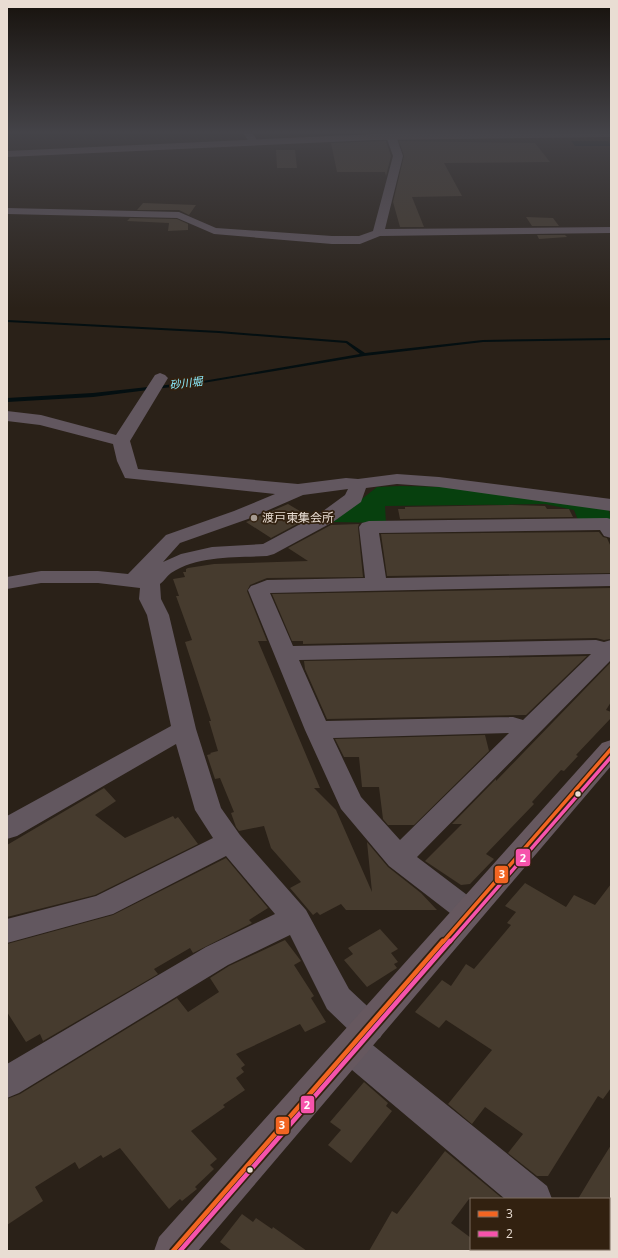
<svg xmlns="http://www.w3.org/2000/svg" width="618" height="1258" font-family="'Open Sans','Noto Sans JP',sans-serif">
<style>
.green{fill:#07400e}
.water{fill:#040f11}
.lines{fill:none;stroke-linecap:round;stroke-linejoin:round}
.stream{fill:#040f11;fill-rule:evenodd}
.building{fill:#463b2e}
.street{fill:#62575f;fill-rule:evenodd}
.secondary{fill:#66585f;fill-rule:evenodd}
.bus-1-far1-casing{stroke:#322110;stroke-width:6}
.bus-1-casing{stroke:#322110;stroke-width:8}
.bus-2-far1-casing{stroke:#322110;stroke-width:6}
.bus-2-casing{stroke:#322110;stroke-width:8}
.bus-1-far1{stroke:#f26522;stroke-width:3.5}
.bus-1{stroke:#f26522;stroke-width:4.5}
.bus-2-far1{stroke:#f653ac;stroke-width:3.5}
.bus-2{stroke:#f653ac;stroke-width:4.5}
.poi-dot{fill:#a69b92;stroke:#322110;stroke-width:1.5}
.bus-dot{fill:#e9ddd3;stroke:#322110;stroke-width:1.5}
.labels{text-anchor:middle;stroke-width:3.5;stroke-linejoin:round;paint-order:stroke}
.far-water-label{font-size:11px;font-style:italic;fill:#8cecfc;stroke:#322110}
.poi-label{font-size:12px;fill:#e9ddd3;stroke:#322110;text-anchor:start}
.line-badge{stroke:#322110;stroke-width:1.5}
.badge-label{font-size:11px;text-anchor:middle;font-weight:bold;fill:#fff}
</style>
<rect width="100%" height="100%" fill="#2a2118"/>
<path class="green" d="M 401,486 L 447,487 L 609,510 L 611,520 L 578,520 L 574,510 L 545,504 L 385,506 L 386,523 L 333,522 L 377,487 Z"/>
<path class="water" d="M 571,141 L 608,141 L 611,146 L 575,146 Z"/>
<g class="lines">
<path class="stream" d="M 7,320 L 219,331 L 347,341 L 365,353 L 483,340 L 611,338 L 611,340 L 483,342 L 364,356 L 203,383 L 93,397 L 7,402 L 7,398 L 93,393 L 203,381 L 360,354 L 346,343 L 219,333 L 7,322 Z"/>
</g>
<path class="building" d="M 386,141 L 391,156 L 386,176 L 385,172 L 337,172 L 331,143 Z
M 399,141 L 535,143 L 550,162 L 444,163 L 462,196 L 412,197 L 424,227 L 400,227 L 393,202 L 404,156 Z
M 276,150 L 295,150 L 297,168 L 277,168 Z
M 143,203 L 196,205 L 189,215 L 179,210 L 137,210 Z
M 526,217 L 553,218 L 559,226 L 532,226 Z
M 130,218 L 177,219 L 188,224 L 188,230 L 168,231 L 169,223 L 127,221 Z
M 537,235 L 565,235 L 567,237 L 539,239 Z
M 288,504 L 310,517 L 271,538 L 246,522 Z
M 513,505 L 545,506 L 547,509 L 569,509 L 573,517 L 400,519 L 398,509 L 405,509 L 405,507 Z
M 359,524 L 358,527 L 363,577 L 267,578 L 250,585 L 247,591 L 267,641 L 258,641 L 320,788 L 314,788 L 336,810 L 372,892 L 367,842 L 388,867 L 421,893 L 437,910 L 346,910 L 341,904 L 320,915 L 317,912 L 313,915 L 290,888 L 301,882 L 271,848 L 264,826 L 239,831 L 236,827 L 231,813 L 234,812 L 220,778 L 215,779 L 207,755 L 211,754 L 210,753 L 218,751 L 209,721 L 211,721 L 185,642 L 192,640 L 176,596 L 179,596 L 173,579 L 185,577 L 183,572 L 186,572 L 186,569 L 188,568 L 214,564 L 308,561 L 288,548 L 331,525 Z
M 599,532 L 603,537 L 607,538 L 611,547 L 611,573 L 387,576 L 381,534 Z
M 611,588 L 611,639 L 604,640 L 596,638 L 303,644 L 303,641 L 292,641 L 272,594 Z
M 587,656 L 526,715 L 327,719 L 305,669 L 304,661 Z
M 611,662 L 611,702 L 606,710 L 611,712 L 611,718 L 576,755 L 578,756 L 564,771 L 561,770 L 532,802 L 534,804 L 486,854 L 494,859 L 470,884 L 461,885 L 425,861 L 462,824 L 452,824 L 496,779 L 496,781 Z
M 485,735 L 489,751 L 414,825 L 388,825 L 383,819 L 379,787 L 362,787 L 359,757 L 344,757 L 335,739 Z
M 104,788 L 116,801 L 95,815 L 125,838 L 173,816 L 175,819 L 178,817 L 198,844 L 95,895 L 7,917 L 7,845 Z
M 226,858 L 268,908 L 249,920 L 252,923 L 193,953 L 190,948 L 154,969 L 158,974 L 43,1041 L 40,1034 L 26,1042 L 7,1012 L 7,944 L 113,915 Z
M 525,883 L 566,907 L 574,895 L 595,905 L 611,884 L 611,1088 L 603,1099 L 598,1096 L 548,1176 L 537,1176 L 508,1153 L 523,1134 L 485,1107 L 472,1124 L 448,1104 L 492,1050 L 446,1020 L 439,1028 L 415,1012 L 442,980 L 451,986 L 466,964 L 474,969 L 511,925 L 507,923 L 516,912 L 505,906 Z
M 380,929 L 398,949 L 391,953 L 398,962 L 394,964 L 397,968 L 367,987 L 344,960 L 353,954 L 348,948 Z
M 285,940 L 301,961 L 294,965 L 314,996 L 311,998 L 326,1022 L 305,1032 L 300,1024 L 236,1054 L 245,1065 L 241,1068 L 244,1072 L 236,1078 L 245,1090 L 223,1105 L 225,1107 L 191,1131 L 217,1159 L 210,1165 L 214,1169 L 195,1187 L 197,1189 L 182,1201 L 180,1199 L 169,1209 L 120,1148 L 103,1158 L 101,1155 L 79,1169 L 75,1162 L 35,1187 L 43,1201 L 7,1225 L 7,1099 L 20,1094 L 177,998 L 188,1012 L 219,992 L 210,978 L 229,966 Z
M 364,1082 L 388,1103 L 386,1106 L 392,1111 L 351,1163 L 328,1145 L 341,1130 L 330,1122 Z
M 611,1145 L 611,1199 L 578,1199 L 593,1174 Z
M 445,1151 L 503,1199 L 469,1199 L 451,1223 L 471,1238 L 471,1249 L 486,1249 L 488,1251 L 369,1251 L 392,1211 L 397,1214 Z
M 242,1214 L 253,1222 L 256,1218 L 272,1229 L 273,1227 L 307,1251 L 232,1251 L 220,1242 Z"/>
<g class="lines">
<path class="street" d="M 243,132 L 252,132 L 258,142 L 256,144 L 250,144 Z
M 391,133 L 396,136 L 403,156 L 385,229 L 611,227 L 611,233 L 380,236 L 360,244 L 332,244 L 214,234 L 177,218 L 7,214 L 7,208 L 179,212 L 216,228 L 332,236 L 359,236 L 373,231 L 393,156 L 386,136 Z
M 160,373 L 165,375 L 168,378 L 130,441 L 138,469 L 298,484 L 346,478 L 358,479 L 397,474 L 439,477 L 611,499 L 611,511 L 439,487 L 397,484 L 366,488 L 361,502 L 333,522 L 274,554 L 267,556 C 235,558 199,555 171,573 C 167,576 164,581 160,584 L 161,599 L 169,615 L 196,729 L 221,808 L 240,835 L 306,910 L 349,989 L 380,1018 L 385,1028 L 380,1038 L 369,1042 L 547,1186 L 552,1199 L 505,1199 L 339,1059 L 335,1048 L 339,1037 L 351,1033 L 353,1034 L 327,1009 L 290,935 L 228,965 L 19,1093 L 7,1098 L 7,1064 L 206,947 L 275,914 L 226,856 L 113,914 L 7,943 L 7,919 L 96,896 L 213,838 L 195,810 L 176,744 L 17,836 L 7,839 L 7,816 L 171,726 L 147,615 L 139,599 L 140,588 L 98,583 L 41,583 L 7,589 L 7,577 L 41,571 L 98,571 L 128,574 L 166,535 L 234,511 L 275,494 L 125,478 L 117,461 L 113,444 L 40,425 L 7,421 L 7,411 L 41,415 L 116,435 L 155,375 ZM 348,489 L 345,495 L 319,514 L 263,544 L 212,547 L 181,554 L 163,562 L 180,543 L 248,519 L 303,495 Z
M 607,518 L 611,519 L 611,538 L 604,536 L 600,530 L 379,533 L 386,578 L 611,574 L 611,586 L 270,593 L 293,646 L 596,640 L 604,642 L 611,640 L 611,660 L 417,857 L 479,904 L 484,912 L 479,920 L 469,924 L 459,920 L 389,866 L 341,809 L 305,730 L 248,590 L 251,586 L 267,580 L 365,578 L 359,527 L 362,523 L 369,521 ZM 591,654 L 523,720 L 513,717 L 326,721 L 299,660 ZM 509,733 L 400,840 L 361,797 L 333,738 Z
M 609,1216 L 611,1216 L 611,1251 L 602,1251 L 597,1249 L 609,1249 Z
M 512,1249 L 550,1249 L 549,1251 L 511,1251 Z"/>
<path class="secondary" d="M 611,132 L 611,137 L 374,140 L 7,157 L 7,151 L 374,134 Z
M 611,740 L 611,766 L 198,1251 L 154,1251 L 159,1237 L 602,743 Z"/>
<g class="bus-1-far1-casing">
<path id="bus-1-far1" d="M 443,942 L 611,749"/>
</g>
<g class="bus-1-casing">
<path id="bus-1" d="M 173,1251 L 443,941"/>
</g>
<g class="bus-2-far1-casing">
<path id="bus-2-far1" d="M 450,942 L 611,757"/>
</g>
<g class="bus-2-casing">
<path id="bus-2" d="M 180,1251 L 450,941"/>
</g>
<use href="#bus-1-far1" class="bus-1-far1"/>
<use href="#bus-1" class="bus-1"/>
<use href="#bus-2-far1" class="bus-2-far1"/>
<use href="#bus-2" class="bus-2"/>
</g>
<linearGradient id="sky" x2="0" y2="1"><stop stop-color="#17120d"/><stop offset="0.43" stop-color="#444348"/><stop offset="1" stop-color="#444348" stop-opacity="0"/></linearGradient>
<rect width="618" height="308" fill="url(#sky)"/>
<circle class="poi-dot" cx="254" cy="518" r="4"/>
<g class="bus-dot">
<circle cx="578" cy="794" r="3.5"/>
<circle cx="250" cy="1170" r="3.5"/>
</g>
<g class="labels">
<g class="far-water-label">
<text transform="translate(186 383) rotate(-7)" y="4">砂川堀</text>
</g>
<g class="poi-label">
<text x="262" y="522">渡戸東集会所</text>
</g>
</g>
<g class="line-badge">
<rect x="515" y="848" width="16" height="19" rx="4" fill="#f653ac"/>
<rect x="494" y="865" width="15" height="19" rx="4" fill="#f26522"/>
<rect x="300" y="1095" width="15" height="19" rx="4" fill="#f653ac"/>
<rect x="275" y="1116" width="15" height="19" rx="4" fill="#f26522"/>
</g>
<g class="badge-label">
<text x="523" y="862">2</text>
<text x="502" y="878">3</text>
<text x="307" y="1109">2</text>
<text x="282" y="1129">3</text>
</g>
<rect width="618" height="1258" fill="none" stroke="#e9ddd3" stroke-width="16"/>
<rect x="470" y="1198" width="140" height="52" fill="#322110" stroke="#7b6c5e"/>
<rect x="478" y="1211" width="20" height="6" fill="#f26522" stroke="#7b6c5e"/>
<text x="506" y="1218" font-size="12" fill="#e9ddd3">3</text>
<rect x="478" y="1231" width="20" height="6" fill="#f653ac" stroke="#7b6c5e"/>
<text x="506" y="1238" font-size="12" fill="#e9ddd3">2</text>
</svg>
